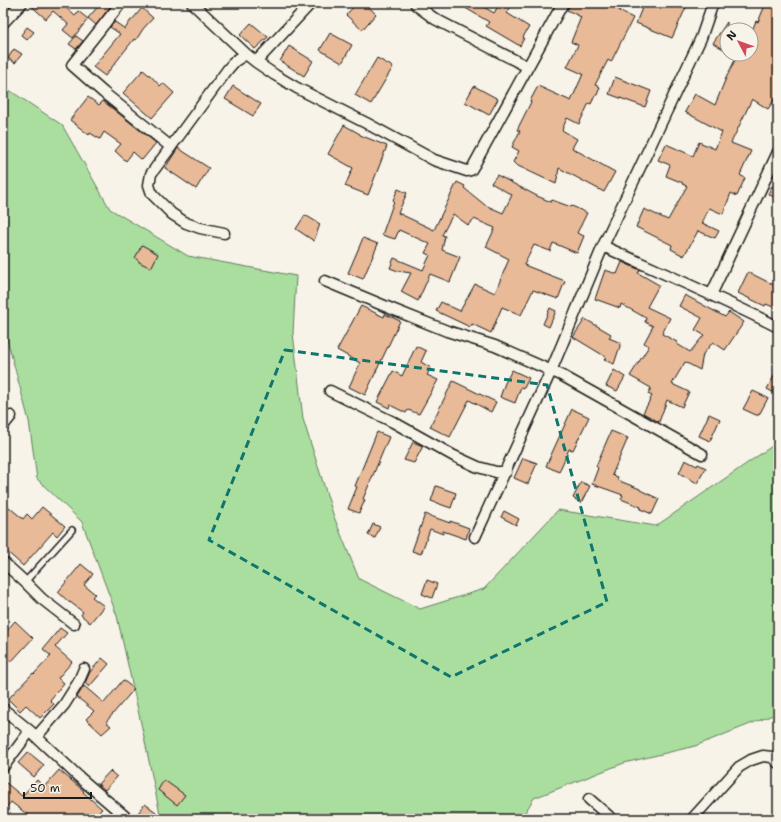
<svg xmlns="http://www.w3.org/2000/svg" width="781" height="822" font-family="'Shantell Sans',sans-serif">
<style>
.green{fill:#aade9f;stroke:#637d5e}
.building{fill:#e8ba98;stroke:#1c1c1c}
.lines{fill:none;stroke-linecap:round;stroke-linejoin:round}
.service-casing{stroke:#1c1c1c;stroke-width:8}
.minor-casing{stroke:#1c1c1c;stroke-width:13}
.service{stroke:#f7f3e8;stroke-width:5}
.minor{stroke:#f7f3e8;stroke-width:10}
.marked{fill:none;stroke:#0f766e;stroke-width:3;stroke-dasharray:8 5;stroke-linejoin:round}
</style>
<rect width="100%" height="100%" fill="#f7f3e8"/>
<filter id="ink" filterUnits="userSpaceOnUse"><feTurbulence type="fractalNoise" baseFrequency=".025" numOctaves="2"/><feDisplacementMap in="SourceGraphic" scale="8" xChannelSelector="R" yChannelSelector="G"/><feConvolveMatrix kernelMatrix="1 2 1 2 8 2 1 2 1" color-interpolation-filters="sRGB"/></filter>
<g filter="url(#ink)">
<path class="green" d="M 3,86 L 62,125 L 110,209 L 188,256 L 296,276 L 293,333 L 303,419 L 334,517 L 359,579 L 420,609 L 484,589 L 558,510 L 656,526 L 778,442 L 778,713 L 695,746 L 624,763 L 534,798 L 521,819 L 161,819 L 144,737 L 117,616 L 82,522 L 37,479 L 29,421 L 3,324 Z"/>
<path class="building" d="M 28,3 L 61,3 L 75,16 L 78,11 L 88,19 L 73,38 L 63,30 L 68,24 L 53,11 L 46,19 Z
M 101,3 L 113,3 L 96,25 L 88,18 Z
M 357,3 L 364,3 L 376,14 L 362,30 L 346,15 Z
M 457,3 L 477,3 L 494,13 L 500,3 L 513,3 L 507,13 L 529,27 L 523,37 L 524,38 L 520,46 L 486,26 L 489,22 Z
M 571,3 L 623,3 L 619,11 L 633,18 L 611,62 L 608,60 L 595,85 L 600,87 L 597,95 L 595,95 L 591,104 L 589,103 L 579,124 L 567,118 L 562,130 L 577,139 L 572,148 L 615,172 L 604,192 L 559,168 L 556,184 L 516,165 L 513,162 L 519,151 L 512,147 L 520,131 L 517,130 L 531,102 L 530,101 L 538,86 L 571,101 L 583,74 L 567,67 L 578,45 L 571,42 L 581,17 L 567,10 Z
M 644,3 L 688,3 L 672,38 L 636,23 Z
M 766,3 L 778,3 L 778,94 L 768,109 L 752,99 L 731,143 L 751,151 L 740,175 L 745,178 L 737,196 L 731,193 L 723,214 L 709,208 L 702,223 L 719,231 L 715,238 L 698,231 L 684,256 L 671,249 L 672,245 L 636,227 L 644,209 L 668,220 L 687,186 L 682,184 L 683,183 L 666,176 L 670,165 L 658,160 L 666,144 L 693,156 L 699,142 L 715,149 L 722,132 L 685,112 L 695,94 L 715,105 L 726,78 L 738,54 L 751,54 L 751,33 L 756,21 L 758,22 Z
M 142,8 L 153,18 L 143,29 L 136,40 L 134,39 L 105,76 L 93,67 L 120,34 L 110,27 L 115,22 L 125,29 L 131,20 L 132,20 Z
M 727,22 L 727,51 L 713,43 Z
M 251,23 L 268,37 L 255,49 L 240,35 Z
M 27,27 L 34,32 L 27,40 L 21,35 Z
M 330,33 L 352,45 L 342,63 L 320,50 Z
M 76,36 L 83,41 L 76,49 L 69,44 Z
M 289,46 L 313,61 L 304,76 L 280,61 Z
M 14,49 L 22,54 L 15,63 L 8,58 Z
M 377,58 L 393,67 L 371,104 L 355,95 Z
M 143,70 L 149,75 L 150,75 L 160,86 L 163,83 L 174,93 L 152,118 L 123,93 Z
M 615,77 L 651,91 L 645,107 L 609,94 Z
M 233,86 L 261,104 L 253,116 L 225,99 Z
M 474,86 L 498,99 L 489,115 L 465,102 Z
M 88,97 L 99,105 L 103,101 L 156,143 L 142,160 L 133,152 L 126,161 L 115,151 L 121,144 L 104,132 L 100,139 L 90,133 L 89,135 L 70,120 Z
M 344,125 L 360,134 L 360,135 L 387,146 L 368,195 L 345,186 L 353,168 L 328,154 Z
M 178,148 L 209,168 L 196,189 L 165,168 Z
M 497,175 L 537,196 L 551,202 L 552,200 L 571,207 L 572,206 L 587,213 L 577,233 L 584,236 L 577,253 L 553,243 L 550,251 L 534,245 L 524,265 L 565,281 L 558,299 L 533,290 L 521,315 L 502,307 L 491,333 L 472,324 L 470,327 L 436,311 L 441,302 L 460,311 L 475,284 L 495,293 L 509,259 L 486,247 L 495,228 L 474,219 L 468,225 L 453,214 L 442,235 L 445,236 L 442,250 L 460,257 L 450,282 L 430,274 L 418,301 L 401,292 L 411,273 L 398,271 L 390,268 L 394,258 L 423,270 L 430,255 L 425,253 L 430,244 L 399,230 L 395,239 L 382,235 L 394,201 L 393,200 L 398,189 L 407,193 L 398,213 L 434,230 L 457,182 L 465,186 L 464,188 L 485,205 L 503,213 L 512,195 L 491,183 Z
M 772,186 L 778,189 L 778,199 L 768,194 Z
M 305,215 L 320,224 L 314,241 L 296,229 Z
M 363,238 L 378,244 L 363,279 L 348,273 Z
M 142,245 L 158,254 L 151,268 L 139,262 L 139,261 L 135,258 Z
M 622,262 L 640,270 L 638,273 L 659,285 L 647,307 L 670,318 L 662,334 L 677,342 L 677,344 L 690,352 L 704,335 L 695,330 L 702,318 L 679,306 L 685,295 L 725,317 L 729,312 L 744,322 L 725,350 L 713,342 L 703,354 L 700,370 L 685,362 L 672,384 L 689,392 L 682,407 L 667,400 L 659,422 L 643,413 L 652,396 L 648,394 L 651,388 L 630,376 L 649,346 L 644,343 L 653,326 L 645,322 L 646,318 L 621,304 L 620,308 L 595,299 L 605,270 L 617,274 Z
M 748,272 L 778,287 L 778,309 L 766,304 L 765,306 L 738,293 Z
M 361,306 L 384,317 L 385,314 L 400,321 L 365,395 L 349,387 L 360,363 L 337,350 Z
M 550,308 L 556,311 L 549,327 L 543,324 Z
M 585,319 L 611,334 L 609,338 L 621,343 L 614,364 L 604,360 L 606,357 L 573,337 Z
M 416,346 L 426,351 L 421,362 L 431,368 L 427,375 L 438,380 L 419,414 L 408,410 L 406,413 L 390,405 L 389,408 L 377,402 L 393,371 L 402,376 Z
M 778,369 L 778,395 L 767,389 Z
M 512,370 L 529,378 L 524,388 L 521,387 L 515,403 L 500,397 L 505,383 Z
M 614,370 L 625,377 L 617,391 L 606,386 Z
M 453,381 L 496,402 L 491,412 L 469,400 L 450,437 L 430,427 Z
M 753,391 L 768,398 L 759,415 L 756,415 L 743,409 Z
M 572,409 L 589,417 L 573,450 L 569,449 L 559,472 L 546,466 Z
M 709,414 L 720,419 L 710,441 L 699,436 Z
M 611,431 L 628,438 L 612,475 L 618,477 L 617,480 L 640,489 L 640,490 L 659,499 L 652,514 L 640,509 L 641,507 L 621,499 L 623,495 L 592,484 L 598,468 L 596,466 Z
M 377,432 L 389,437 L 363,499 L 365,500 L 359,513 L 348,509 L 357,487 L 355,486 Z
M 413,442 L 423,446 L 414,463 L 404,460 Z
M 523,458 L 537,463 L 528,484 L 514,478 Z
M 685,460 L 697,466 L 698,464 L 706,468 L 697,483 L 679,473 Z
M 581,482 L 590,486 L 581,503 L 573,498 Z
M 436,486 L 456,493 L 451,508 L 431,501 Z
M 3,502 L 23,519 L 27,514 L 32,519 L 42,507 L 65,526 L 57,536 L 53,532 L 23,566 L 3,548 Z
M 504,511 L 519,519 L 516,525 L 501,517 Z
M 425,514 L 450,523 L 450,521 L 469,528 L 466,539 L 443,531 L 443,534 L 430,529 L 421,554 L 412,551 Z
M 373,524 L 380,527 L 375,538 L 368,535 Z
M 81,564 L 93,574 L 84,585 L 95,594 L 92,597 L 104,606 L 90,623 L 81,615 L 83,612 L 70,602 L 70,603 L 58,592 Z
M 427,580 L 437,584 L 432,598 L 422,594 Z
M 15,621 L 33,638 L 11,662 L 3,654 L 3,635 Z
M 60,628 L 67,633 L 55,647 L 72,662 L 58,678 L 64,683 L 50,700 L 54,704 L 40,718 L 26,705 L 20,711 L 8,699 L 33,673 L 34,674 L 51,656 L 43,649 Z
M 102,658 L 109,664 L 89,687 L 85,683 L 90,672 Z
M 123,680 L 134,689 L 106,722 L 111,726 L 102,734 L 86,719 L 94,711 L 77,697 L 84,686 L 104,703 Z
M 28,752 L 44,765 L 34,777 L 18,763 Z
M 59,770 L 84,791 L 83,792 L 102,809 L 92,819 L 33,819 L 11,802 L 3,811 L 3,786 L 6,783 L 22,796 L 37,780 L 44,787 Z
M 110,771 L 117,777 L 105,790 L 98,784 Z
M 164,780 L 185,795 L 177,805 L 158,790 Z
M 145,804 L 156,812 L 150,819 L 144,819 L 138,813 Z"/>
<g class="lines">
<g class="service-casing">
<path id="service" d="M 25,582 L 72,530"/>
</g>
<g class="minor-casing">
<path id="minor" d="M 121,3 L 72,65 L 104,93 L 171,147
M 192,3 L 246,54 L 256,62 L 275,75 L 297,88 L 366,123 L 434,160 L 467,171 L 471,170 L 474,165 L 563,3
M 416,3 L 416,5 L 435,19 L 528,67
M 3,23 L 22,3
M 256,62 L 311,3
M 224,233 L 200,228 L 186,223 L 172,214 L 152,194 L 149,185 L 151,174 L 228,69 L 235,61 L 246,54
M 603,246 C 662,273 721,298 778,327
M 325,281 L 392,309 L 447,331 L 495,346 L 561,375 L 702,454
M 711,295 L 778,152
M 330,391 L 393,422 L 454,456 L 478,467 L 496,472 L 506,472
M 3,426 L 11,416
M 475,537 L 551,371 L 603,246 L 701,38 L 713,3
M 3,562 L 25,582 L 42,599 L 74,624
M 3,709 L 30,731 L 3,767
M 30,731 L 79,777 L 128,819
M 36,737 L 64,705 L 78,683 L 84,669
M 589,799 L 612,819
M 692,819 L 739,767 L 751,760 L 763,756 L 772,757 L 778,763"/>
</g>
<use href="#service" class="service"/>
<use href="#minor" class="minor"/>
</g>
</g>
<path class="marked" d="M 285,350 L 547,385 L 607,602 L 451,677 L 209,540 Z"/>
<rect width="781" height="822" fill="none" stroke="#f7f3e8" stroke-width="16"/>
<rect x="8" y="8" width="765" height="806" fill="none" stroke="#1c1c1c" stroke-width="1.5" filter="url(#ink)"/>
<g transform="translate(739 42) rotate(311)"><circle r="19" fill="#f7f3e8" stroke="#9f9d96"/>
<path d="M0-3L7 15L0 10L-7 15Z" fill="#d1495b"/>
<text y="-6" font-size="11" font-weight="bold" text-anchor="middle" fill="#1c1c1c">N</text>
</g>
<path d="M24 792v6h67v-6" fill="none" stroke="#1c1c1c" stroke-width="2"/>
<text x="30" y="792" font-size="12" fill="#1c1c1c" stroke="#f7f3e8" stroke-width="3" paint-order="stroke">50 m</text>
</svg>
